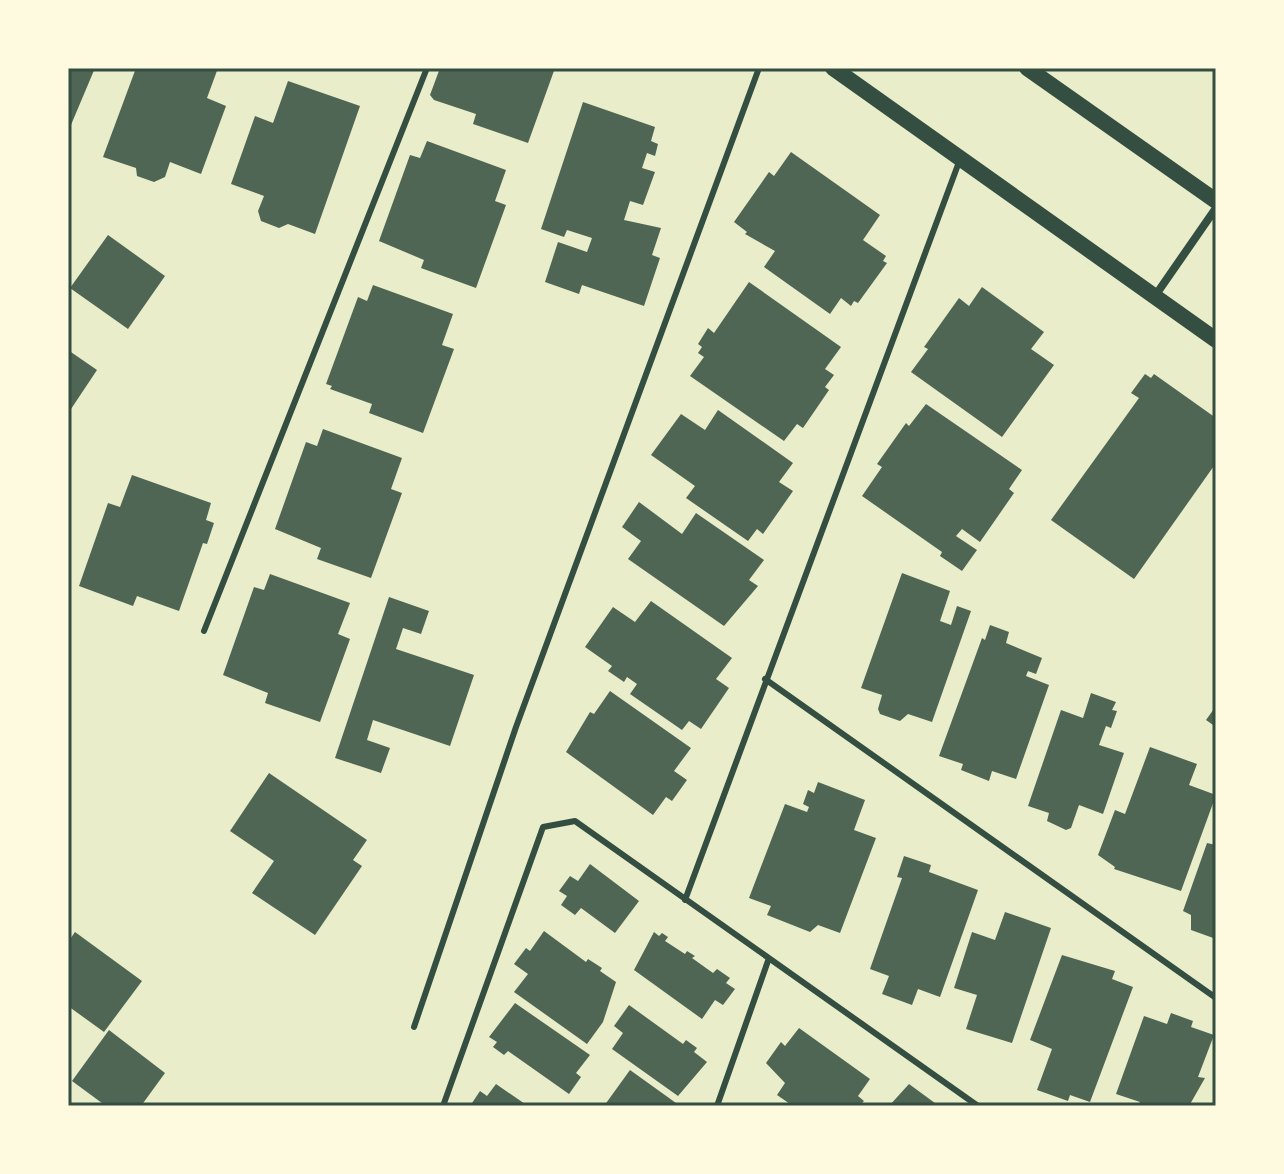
<svg xmlns="http://www.w3.org/2000/svg" width="1284" height="1174" font-family="Barlow,sans-serif">
<style>
.building{fill:#4f6655}
.lines{fill:none;stroke-linecap:round;stroke-linejoin:round}
.service{stroke:#344e41;stroke-width:6}
.minor{stroke:#344e41;stroke-width:8}
.secondary{stroke:#344e41;stroke-width:16}
.neatline{fill:none;stroke:#344e41;stroke-width:3}
</style>
<rect width="100%" height="100%" fill="#e9edc9"/>
<path class="building" d="M 68,68 L 95,68 L 68,132 Z
M 136,68 L 218,68 L 207,98 L 226,106 L 201,174 L 170,162 L 165,177 L 154,182 L 137,176 L 136,168 L 103,157 Z
M 440,68 L 555,68 L 528,143 L 473,124 L 476,114 L 434,100 L 430,95 Z
M 288,81 L 360,106 L 315,234 L 288,224 L 279,228 L 261,221 L 258,211 L 264,196 L 231,184 L 255,116 L 273,123 Z
M 583,102 L 655,127 L 651,141 L 658,144 L 655,156 L 647,153 L 642,168 L 655,172 L 643,205 L 630,201 L 624,220 L 661,228 L 652,255 L 660,258 L 644,306 L 582,285 L 579,294 L 545,282 L 558,242 L 587,252 L 592,238 L 567,230 L 564,237 L 541,229 Z
M 427,141 L 506,170 L 495,201 L 506,205 L 476,288 L 421,268 L 424,260 L 379,241 L 410,155 L 420,158 Z
M 791,152 L 880,215 L 863,240 L 886,256 L 883,261 L 887,263 L 858,303 L 854,301 L 851,306 L 841,298 L 830,314 L 764,267 L 775,251 L 745,234 L 747,232 L 734,222 L 769,172 L 774,176 Z
M 108,235 L 165,276 L 128,329 L 70,288 Z
M 749,282 L 841,347 L 825,369 L 834,375 L 825,387 L 829,390 L 803,428 L 797,424 L 784,441 L 690,376 L 704,357 L 698,353 L 702,347 L 698,344 L 708,328 L 714,333 Z
M 373,285 L 453,314 L 442,345 L 454,349 L 423,433 L 369,413 L 372,404 L 330,389 L 332,386 L 326,384 L 358,297 L 367,301 Z
M 982,287 L 1044,332 L 1031,349 L 1054,365 L 1002,437 L 911,372 L 928,349 L 924,347 L 959,298 L 969,306 Z
M 68,350 L 97,370 L 71,409 L 68,407 Z
M 1145,374 L 1151,378 L 1154,374 L 1216,418 L 1216,463 L 1134,579 L 1051,520 L 1139,398 L 1131,393 Z
M 926,404 L 1022,470 L 1009,489 L 1014,493 L 980,542 L 962,529 L 956,536 L 977,550 L 962,571 L 940,556 L 942,552 L 862,496 L 882,467 L 877,464 L 906,423 L 909,426 Z
M 718,410 L 793,463 L 779,482 L 793,491 L 763,534 L 757,529 L 748,541 L 686,498 L 695,486 L 651,455 L 681,414 L 705,430 Z
M 323,429 L 402,458 L 391,489 L 402,493 L 371,578 L 317,559 L 321,548 L 275,529 L 306,442 L 317,446 Z
M 132,475 L 211,503 L 206,520 L 214,523 L 207,544 L 203,543 L 179,611 L 137,596 L 133,606 L 79,586 L 108,503 L 120,507 Z
M 639,502 L 682,534 L 696,513 L 764,560 L 749,580 L 758,586 L 724,626 L 628,559 L 641,541 L 622,527 Z
M 902,573 L 950,591 L 940,621 L 951,625 L 957,606 L 971,611 L 932,722 L 908,714 L 900,721 L 880,714 L 878,709 L 882,695 L 861,688 Z
M 270,574 L 350,603 L 338,634 L 350,639 L 320,722 L 265,703 L 268,693 L 223,675 L 254,587 L 264,590 Z
M 389,597 L 429,611 L 421,634 L 403,628 L 396,649 L 474,675 L 450,746 L 373,720 L 367,740 L 390,748 L 381,773 L 335,758 Z
M 651,601 L 732,658 L 716,679 L 729,688 L 701,729 L 689,721 L 682,730 L 630,694 L 637,684 L 627,677 L 624,682 L 608,671 L 612,666 L 585,647 L 613,607 L 635,622 Z
M 990,625 L 1009,632 L 1006,643 L 1042,658 L 1036,674 L 1028,671 L 1026,676 L 1049,685 L 1016,779 L 992,771 L 989,781 L 961,770 L 963,764 L 939,756 L 982,638 L 985,640 Z
M 610,691 L 691,748 L 674,771 L 687,780 L 672,801 L 666,797 L 653,815 L 566,752 L 590,712 L 594,714 Z
M 1091,693 L 1116,702 L 1112,710 L 1117,711 L 1111,728 L 1106,726 L 1099,745 L 1124,753 L 1103,814 L 1079,805 L 1071,828 L 1066,830 L 1047,821 L 1049,813 L 1028,806 L 1061,710 L 1083,718 Z
M 1216,706 L 1216,727 L 1206,720 Z
M 1150,747 L 1197,764 L 1189,785 L 1216,795 L 1181,891 L 1114,869 L 1115,867 L 1098,855 L 1115,810 L 1125,814 Z
M 269,773 L 367,840 L 353,860 L 362,866 L 315,935 L 252,893 L 274,861 L 230,831 Z
M 818,782 L 865,800 L 854,830 L 876,838 L 840,933 L 818,925 L 810,932 L 767,915 L 771,906 L 749,898 L 785,804 L 807,812 L 809,807 L 803,804 L 808,790 L 814,793 Z
M 1207,843 L 1216,845 L 1216,939 L 1191,930 L 1191,915 L 1183,911 Z
M 904,856 L 931,865 L 929,872 L 978,890 L 940,997 L 918,989 L 912,1005 L 882,994 L 889,976 L 870,969 L 902,878 L 897,877 Z
M 590,864 L 639,901 L 615,933 L 581,908 L 575,915 L 561,905 L 567,896 L 559,891 L 570,876 L 578,881 Z
M 1005,912 L 1051,928 L 1012,1043 L 966,1029 L 977,995 L 954,988 L 972,932 L 995,940 Z
M 544,931 L 586,962 L 588,959 L 602,968 L 600,971 L 616,982 L 603,1022 L 587,1044 L 514,992 L 528,974 L 514,964 L 526,948 L 530,951 Z
M 75,932 L 142,981 L 104,1032 L 68,1006 L 68,942 Z
M 654,932 L 659,936 L 662,933 L 668,937 L 665,941 L 685,954 L 687,951 L 695,956 L 692,958 L 713,973 L 717,969 L 730,978 L 726,983 L 735,989 L 723,1005 L 715,1000 L 702,1019 L 634,970 Z
M 1062,955 L 1115,971 L 1112,979 L 1133,987 L 1090,1102 L 1070,1095 L 1068,1101 L 1037,1090 L 1052,1049 L 1030,1040 Z
M 515,1003 L 590,1055 L 576,1073 L 581,1077 L 569,1094 L 508,1051 L 504,1055 L 493,1047 L 497,1042 L 489,1037 Z
M 629,1005 L 683,1044 L 686,1040 L 697,1048 L 694,1052 L 707,1062 L 678,1096 L 612,1049 L 623,1033 L 614,1026 Z
M 1171,1013 L 1193,1021 L 1191,1027 L 1214,1035 L 1198,1077 L 1205,1078 L 1189,1106 L 1138,1106 L 1140,1102 L 1116,1094 L 1144,1016 L 1167,1024 Z
M 799,1028 L 870,1079 L 858,1096 L 864,1101 L 859,1106 L 793,1106 L 777,1095 L 785,1083 L 766,1063 L 781,1042 L 785,1046 Z
M 109,1030 L 165,1073 L 141,1106 L 106,1106 L 72,1081 Z
M 630,1070 L 676,1103 L 673,1106 L 604,1106 Z
M 496,1084 L 528,1106 L 470,1106 L 480,1091 L 487,1096 Z
M 909,1084 L 939,1106 L 889,1106 Z"/>
<g class="lines">
<path class="service" d="M 204,631 L 427,68
M 765,679 L 1216,998
M 685,900 L 959,162
M 414,1027 L 516,727 L 759,68
M 443,1106 L 543,827 L 575,821 L 978,1106
M 717,1106 L 769,958"/>
<path class="minor" d="M 1155,296 L 1216,208"/>
<path class="secondary" d="M 833,68 L 1216,340
M 1027,68 L 1216,201"/>
</g>
<rect width="1284" height="1174" fill="none" stroke="#fefae0" stroke-width="140"/>
<rect x="70" y="70" width="1144" height="1034" class="neatline"/>
</svg>
